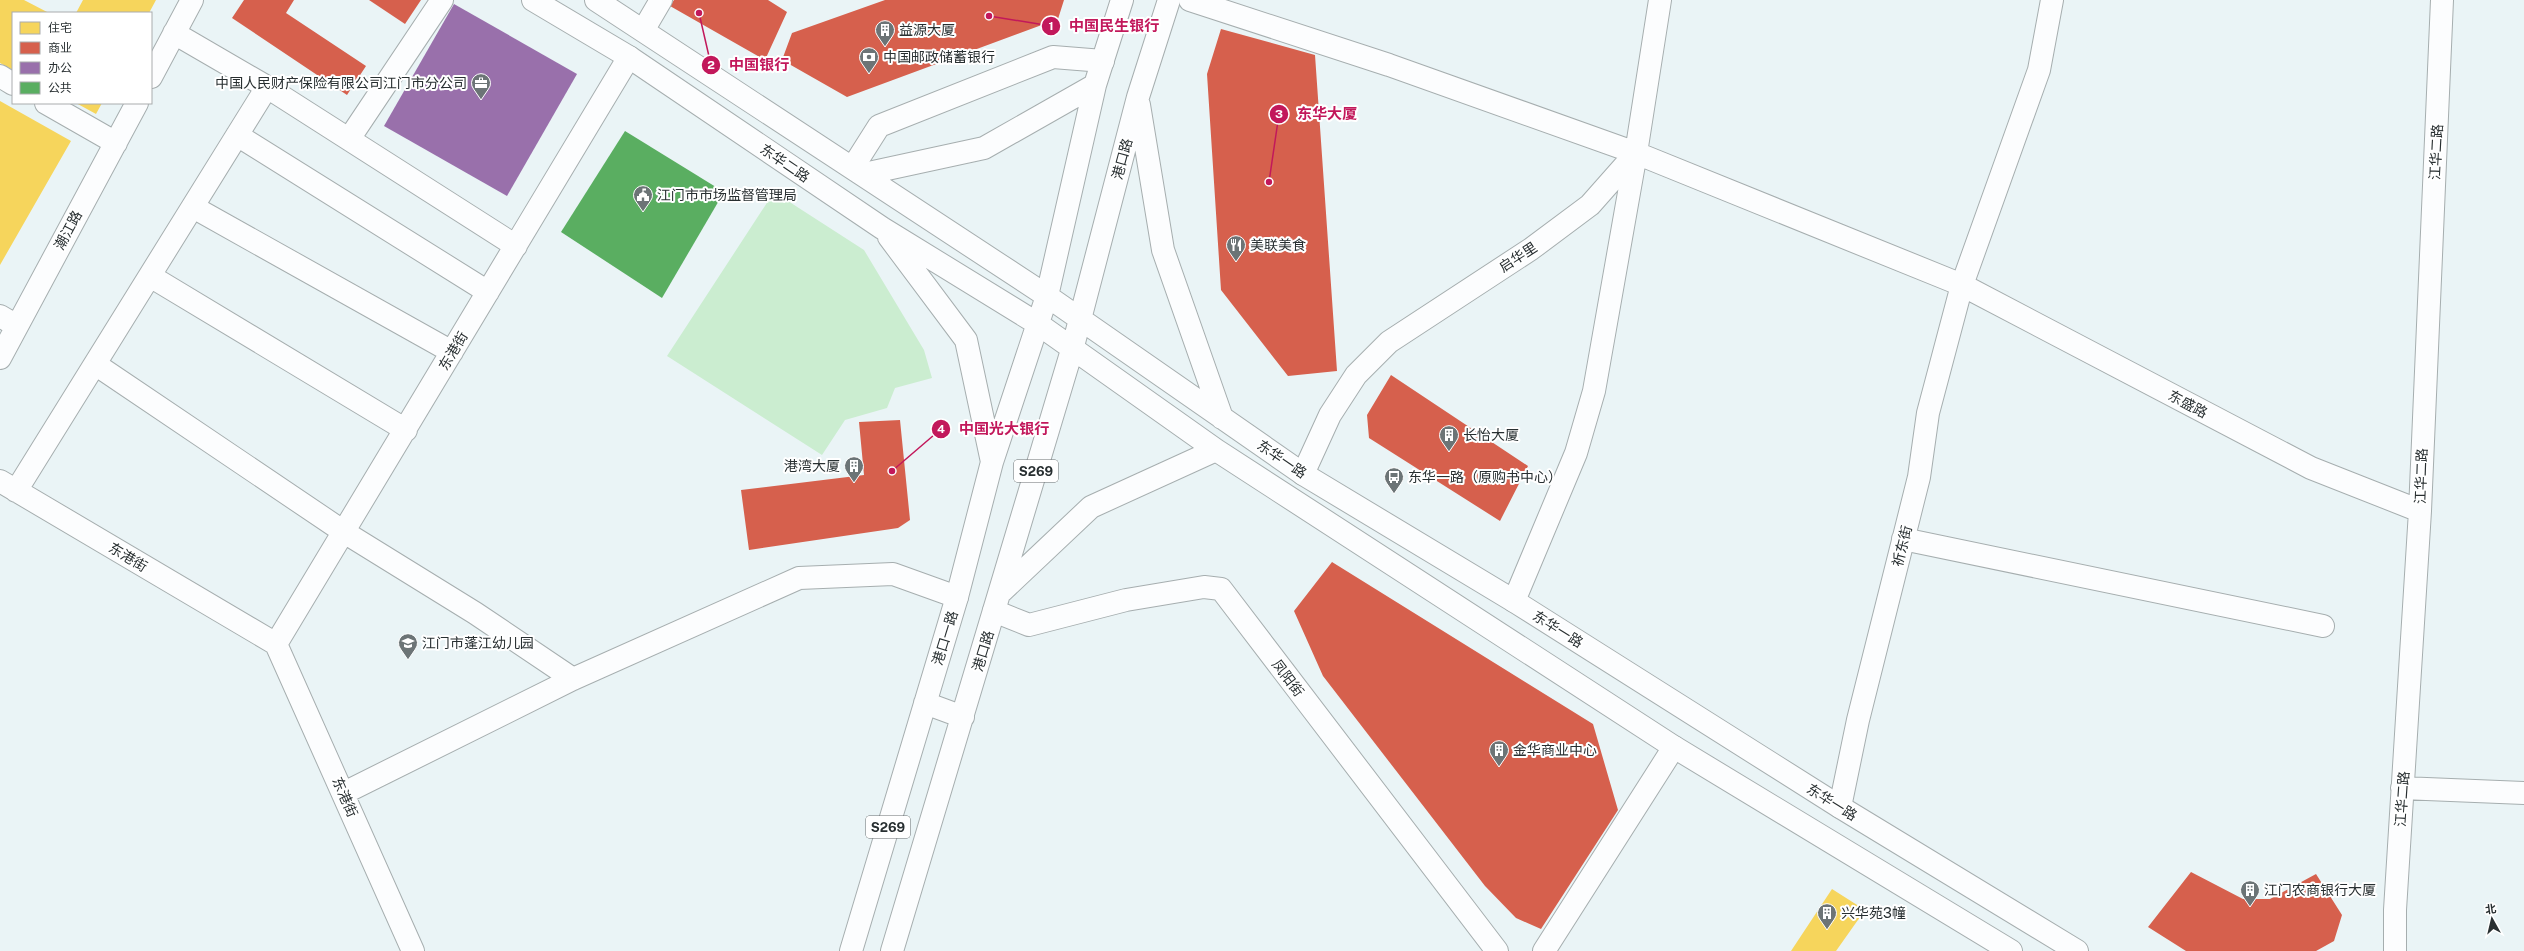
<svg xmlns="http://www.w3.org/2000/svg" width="2524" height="951" font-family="'Public Sans','Noto Sans SC',sans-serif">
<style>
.green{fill:#cbedd0}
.homes{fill:#f6d55c}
.shops{fill:#d6604d}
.offices{fill:#9970ab}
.public{fill:#5aae61}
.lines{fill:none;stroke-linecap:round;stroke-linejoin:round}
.minor-casing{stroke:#a6aeaf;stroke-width:24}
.major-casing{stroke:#a6aeaf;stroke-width:24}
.minor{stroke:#fcfdfe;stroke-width:22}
.major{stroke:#fcfdfe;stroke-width:22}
.labels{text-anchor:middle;stroke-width:4;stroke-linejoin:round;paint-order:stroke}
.shield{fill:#fff;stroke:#686d6f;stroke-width:1}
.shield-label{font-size:13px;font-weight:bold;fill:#282f31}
.poi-label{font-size:14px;fill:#282f31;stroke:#fff;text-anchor:start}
.street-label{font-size:14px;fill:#282f31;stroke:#fff}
.leader{fill:none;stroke:#c2185b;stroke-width:1.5}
.callout-dot{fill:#c2185b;stroke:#fff;stroke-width:1.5}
.mark-label{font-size:12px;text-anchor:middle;font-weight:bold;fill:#fff}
.callout-label{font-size:15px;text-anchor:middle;font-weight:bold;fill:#c2185b;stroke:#fff;stroke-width:4;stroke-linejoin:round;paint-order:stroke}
</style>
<rect width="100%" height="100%" fill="#eaf4f6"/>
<path class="green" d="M 774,192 L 864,250 L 924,350 L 932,378 L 895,388 L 887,408 L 845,420 L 822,455 L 667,356 Z"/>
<path class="homes" d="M 0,0 L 24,0 L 49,13 L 13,13 L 13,70 L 0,63 Z
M 83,0 L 156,0 L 149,13 L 76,13 Z
M 0,101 L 71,141 L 0,265 Z
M 76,103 L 102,103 L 96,114 Z
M 1832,889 L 1865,910 L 1836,951 L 1791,951 Z"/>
<path class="shops" d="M 244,0 L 294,0 L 286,13 L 366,66 L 347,95 L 232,18 Z
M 369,0 L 421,0 L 405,24 Z
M 674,0 L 768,0 L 787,12 L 765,60 L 670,6 Z
M 885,0 L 1064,0 L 1058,19 L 847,97 L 782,60 L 792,33 Z
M 1221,29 L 1315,55 L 1337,371 L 1288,376 L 1221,290 L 1207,74 Z
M 1391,375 L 1528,466 L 1500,521 L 1369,438 L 1367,415 Z
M 900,420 L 910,520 L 898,528 L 749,550 L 741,490 L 864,475 L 859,422 Z
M 1332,562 L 1593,724 L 1618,810 L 1541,929 L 1516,918 L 1485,886 L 1323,676 L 1294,611 Z
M 2191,872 L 2243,899 L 2270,899 L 2316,874 L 2342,915 L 2334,941 L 2316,951 L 2186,951 L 2148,927 Z"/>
<path class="offices" d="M 454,4 L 577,74 L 507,196 L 384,126 Z"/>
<path class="public" d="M 625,131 L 724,192 L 662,298 L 561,232 Z"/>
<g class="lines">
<g class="minor-casing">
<path id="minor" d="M 1190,0 L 1389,65 L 1636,153 L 1962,285 L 2311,468 L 2420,511
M 644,29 L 661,0
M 174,33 L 267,87
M 0,76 L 13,84
M 151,77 L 192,0
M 46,103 L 116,143
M 237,135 L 488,292
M 349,139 L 442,0
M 853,167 L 879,126 L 1053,57 L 1103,61
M 193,207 L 452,352
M 150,276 L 406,430
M 0,316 L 17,326
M 0,358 L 137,103
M 95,364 L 344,532 L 475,613 L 573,679
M 1303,474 L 1330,415 L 1356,375 L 1389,342 L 1531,249 L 1590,205 L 1636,153 L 1660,0
M 0,481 L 276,644 L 413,951
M 16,491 L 267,87 L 516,246
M 1903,539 L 2323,626
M 1514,601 L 1576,453 L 1594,391 L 1636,153
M 994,611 L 1029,625 L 1126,600 L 1204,587 L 1221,589 L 1497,951
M 276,644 L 629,57
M 2402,788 L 2524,793
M 344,793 L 573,679 L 799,578 L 893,574 L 957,597
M 1840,807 L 1858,720 L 1919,477 L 1928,413 L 1962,285 L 2039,70 L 2052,0
M 1544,951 L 1674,747
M 2395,951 L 2395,910 L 2420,511 L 2442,0"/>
</g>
<g class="major-casing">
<path id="major" d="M 533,0 L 629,57 L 882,228 L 1038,324 L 1216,450 L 1674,747 L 2011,951
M 596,0 L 1047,296 L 1303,474 L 1514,601 L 1840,807 L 2077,951
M 1139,105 L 1163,250 L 1222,418
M 864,174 L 984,148 L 1095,85
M 889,237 L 966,340 L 992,462
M 1002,591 L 1091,507 L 1216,450
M 925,703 L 963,717
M 851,951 L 957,597 L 992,462 L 1047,296 L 1095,85 L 1122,0
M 892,951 L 1072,350 L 1138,97 L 1169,0"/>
</g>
<use href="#minor" class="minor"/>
<use href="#major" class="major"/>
</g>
<defs>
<g id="building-pin" transform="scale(1)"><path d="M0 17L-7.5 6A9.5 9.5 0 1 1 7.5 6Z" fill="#6c7476" stroke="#fff"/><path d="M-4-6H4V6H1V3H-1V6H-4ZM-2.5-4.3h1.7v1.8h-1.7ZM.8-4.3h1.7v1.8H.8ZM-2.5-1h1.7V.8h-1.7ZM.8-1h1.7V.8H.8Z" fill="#fff"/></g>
<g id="bank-pin" transform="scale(1)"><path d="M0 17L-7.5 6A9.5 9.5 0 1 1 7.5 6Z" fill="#6c7476" stroke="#fff"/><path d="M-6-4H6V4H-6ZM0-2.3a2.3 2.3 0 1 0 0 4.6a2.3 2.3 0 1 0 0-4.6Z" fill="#fff"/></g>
<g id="office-pin" transform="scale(1)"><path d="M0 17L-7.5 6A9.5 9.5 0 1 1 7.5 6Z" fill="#6c7476" stroke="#fff"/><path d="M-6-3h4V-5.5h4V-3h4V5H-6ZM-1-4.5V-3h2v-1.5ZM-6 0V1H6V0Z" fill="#fff"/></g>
<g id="civic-pin" transform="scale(1)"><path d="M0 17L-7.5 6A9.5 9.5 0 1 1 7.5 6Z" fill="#6c7476" stroke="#fff"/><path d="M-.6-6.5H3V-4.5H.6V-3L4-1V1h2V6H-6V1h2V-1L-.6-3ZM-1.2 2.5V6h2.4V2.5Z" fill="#fff"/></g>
<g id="restaurant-pin" transform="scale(1)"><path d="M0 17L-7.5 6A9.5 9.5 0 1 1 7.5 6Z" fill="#6c7476" stroke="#fff"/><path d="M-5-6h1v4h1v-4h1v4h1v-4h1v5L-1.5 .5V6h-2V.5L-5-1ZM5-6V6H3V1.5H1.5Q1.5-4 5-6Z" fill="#fff"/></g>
<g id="bus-pin" transform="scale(1)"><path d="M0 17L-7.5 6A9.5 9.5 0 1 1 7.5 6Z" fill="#6c7476" stroke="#fff"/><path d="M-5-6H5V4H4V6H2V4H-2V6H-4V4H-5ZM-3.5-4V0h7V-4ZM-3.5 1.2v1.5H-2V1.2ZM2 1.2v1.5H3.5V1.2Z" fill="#fff"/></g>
<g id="school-pin" transform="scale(1)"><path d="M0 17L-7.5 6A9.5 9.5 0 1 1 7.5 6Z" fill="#6c7476" stroke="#fff"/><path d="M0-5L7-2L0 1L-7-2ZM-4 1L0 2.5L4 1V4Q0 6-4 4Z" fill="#fff"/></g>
</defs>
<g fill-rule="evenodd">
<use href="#building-pin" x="885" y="30"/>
<use href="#bank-pin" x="869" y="57"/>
<use href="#office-pin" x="481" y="83"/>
<use href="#civic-pin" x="643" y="195"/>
<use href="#restaurant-pin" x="1236" y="245"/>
<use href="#building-pin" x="1449" y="435"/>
<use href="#building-pin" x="854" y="466"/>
<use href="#bus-pin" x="1394" y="477"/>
<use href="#school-pin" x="408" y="643"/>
<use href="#building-pin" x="1499" y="750"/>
<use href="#building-pin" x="2250" y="890"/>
<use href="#building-pin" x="1827" y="913"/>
</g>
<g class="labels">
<g class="shield">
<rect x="1014" y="460" width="44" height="22" rx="3"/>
<rect x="866" y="816" width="44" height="22" rx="3"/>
</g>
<g class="shield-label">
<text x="1036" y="476">S269</text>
<text x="888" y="832">S269</text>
</g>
<g class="poi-label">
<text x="899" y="35">益源大厦</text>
<text x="883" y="62">中国邮政储蓄银行</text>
<text x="467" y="88" text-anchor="end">中国人民财产保险有限公司江门市分公司</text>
<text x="657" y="200">江门市市场监督管理局</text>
<text x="1250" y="250">美联美食</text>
<text x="1463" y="440">长怡大厦</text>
<text x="840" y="471" text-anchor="end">港湾大厦</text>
<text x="1408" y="482">东华一路（原购书中心）</text>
<text x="422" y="648">江门市蓬江幼儿园</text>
<text x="1513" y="755">金华商业中心</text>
<text x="2264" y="895">江门农商银行大厦</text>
<text x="1841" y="918">兴华苑3幢</text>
</g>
<g class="street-label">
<text transform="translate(2436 152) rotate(-87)" y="5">江华二路</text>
<text transform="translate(1122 159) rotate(-75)" y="5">港口路</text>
<text transform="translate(785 163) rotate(34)" y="5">东华二路</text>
<text transform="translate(68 230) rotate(-62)" y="5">潮江路</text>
<text transform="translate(1518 257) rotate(-33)" y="5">启华里</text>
<text transform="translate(453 351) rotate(-59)" y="5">东港街</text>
<text transform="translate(2188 404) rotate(28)" y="5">东盛路</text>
<text transform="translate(1282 459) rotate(34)" y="5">东华一路</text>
<text transform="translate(2421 476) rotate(-88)" y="5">江华二路</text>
<text transform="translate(1902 546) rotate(-76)" y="5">祈东街</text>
<text transform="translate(128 557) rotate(31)" y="5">东港街</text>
<text transform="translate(1558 629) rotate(32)" y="5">东华一路</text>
<text transform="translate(945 638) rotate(-73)" y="5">港口一路</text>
<text transform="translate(983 651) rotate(-73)" y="5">港口路</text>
<text transform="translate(1288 678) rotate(53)" y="5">凤阳街</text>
<text transform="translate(345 797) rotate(66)" y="5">东港街</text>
<text transform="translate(2402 799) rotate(-86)" y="5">江华二路</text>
<text transform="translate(1832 802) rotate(32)" y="5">东华一路</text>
</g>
</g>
<path class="leader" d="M989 16L1051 26M699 13L711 65M1269 182L1279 114M892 471L941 429"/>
<g class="callout-dot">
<circle cx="989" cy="16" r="4"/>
<circle cx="699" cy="13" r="4"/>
<circle cx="1269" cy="182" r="4"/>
<circle cx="892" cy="471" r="4"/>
<circle cx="1051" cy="26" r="10"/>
<circle cx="711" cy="65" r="10"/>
<circle cx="1279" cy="114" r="10"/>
<circle cx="941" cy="429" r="10"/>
</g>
<g class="mark-label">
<text x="1051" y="30">1</text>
<text x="711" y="69">2</text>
<text x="1279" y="118">3</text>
<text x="941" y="433">4</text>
</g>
<g class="callout-label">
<text x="1114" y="31">中国民生银行</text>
<text x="759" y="70">中国银行</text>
<text x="1327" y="119">东华大厦</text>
<text x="1004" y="434">中国光大银行</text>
</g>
<rect x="12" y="12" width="140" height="92" fill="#ffffff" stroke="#a9acad"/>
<rect x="20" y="22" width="20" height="12" fill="#f6d55c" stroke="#a9acad"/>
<text x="48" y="32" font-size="12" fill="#282f31">住宅</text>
<rect x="20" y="42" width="20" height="12" fill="#d6604d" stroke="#a9acad"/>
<text x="48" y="52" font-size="12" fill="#282f31">商业</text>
<rect x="20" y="62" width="20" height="12" fill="#9970ab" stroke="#a9acad"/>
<text x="48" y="72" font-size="12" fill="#282f31">办公</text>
<rect x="20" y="82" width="20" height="12" fill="#5aae61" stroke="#a9acad"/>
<text x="48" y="92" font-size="12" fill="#282f31">公共</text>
<g transform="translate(2492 919) rotate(352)" stroke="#ffffff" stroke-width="3" paint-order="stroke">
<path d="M0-3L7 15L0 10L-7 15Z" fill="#282f31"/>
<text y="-6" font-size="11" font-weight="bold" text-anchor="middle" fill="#282f31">北</text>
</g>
</svg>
